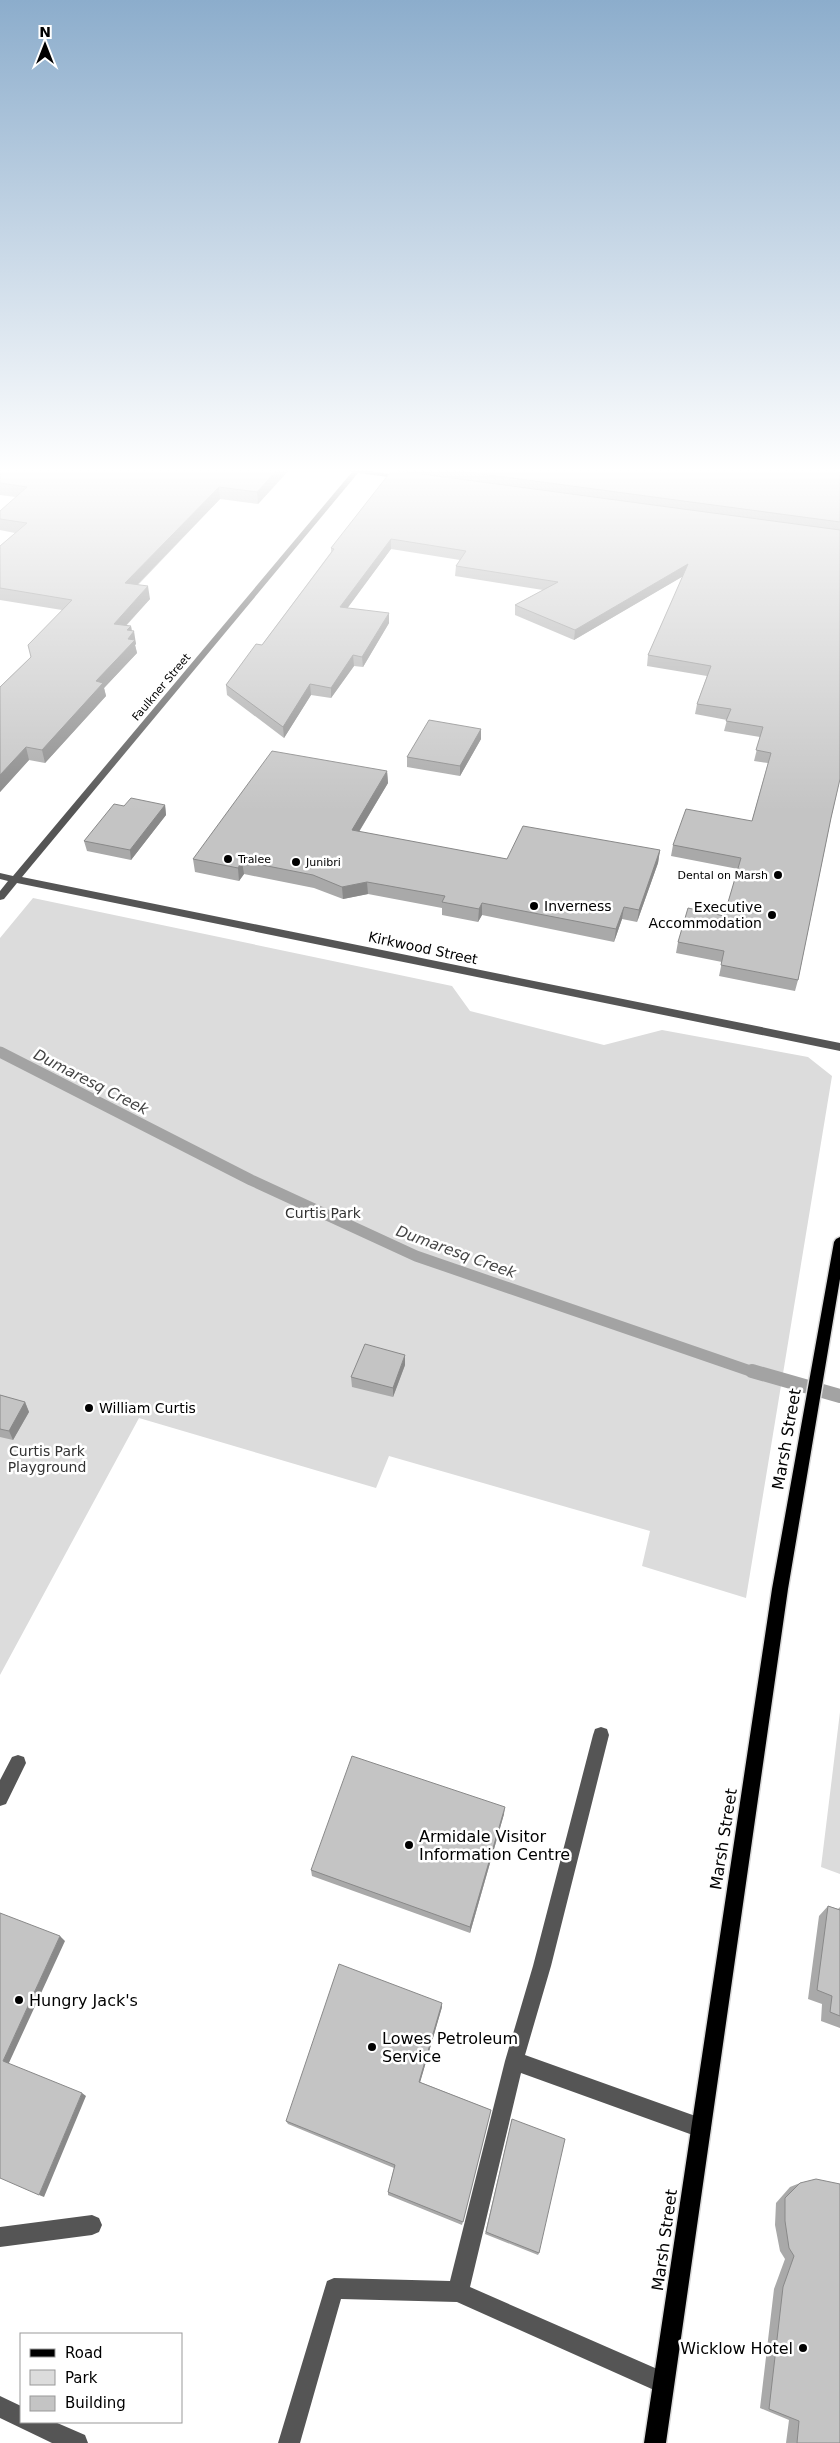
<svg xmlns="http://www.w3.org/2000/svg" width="840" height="2443" font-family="'DejaVu Sans',sans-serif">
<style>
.green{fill:#dcdcdc}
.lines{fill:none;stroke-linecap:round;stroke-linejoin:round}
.stream-far1{stroke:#a3a3a3;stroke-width:11}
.stream{stroke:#a3a3a3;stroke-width:14}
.major-casing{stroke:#dbdbdb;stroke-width:3}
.minor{fill:#555;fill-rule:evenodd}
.major{fill:#000;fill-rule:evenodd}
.wall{fill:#a9a9a9}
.shaded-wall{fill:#898989}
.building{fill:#c4c4c4;stroke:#898989}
.poi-dot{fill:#000;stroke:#fff;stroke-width:2}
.labels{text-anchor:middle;stroke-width:5;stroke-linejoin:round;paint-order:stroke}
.far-street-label{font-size:11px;fill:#000;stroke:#fff}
.far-poi-label{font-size:11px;fill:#000;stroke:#fff;text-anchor:start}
.poi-label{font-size:14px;fill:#000;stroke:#fff;text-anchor:start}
.street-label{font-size:14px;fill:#000;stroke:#fff}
.park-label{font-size:14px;fill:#333;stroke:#fff}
.water-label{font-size:15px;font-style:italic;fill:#444;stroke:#fff}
.near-street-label{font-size:16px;fill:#000;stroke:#fff}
.near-poi-label{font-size:16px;fill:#000;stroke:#fff;text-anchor:start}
</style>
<rect width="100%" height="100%" fill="#fff"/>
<path class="green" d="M 33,898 L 452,986 L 470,1011 L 604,1045 L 662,1030 L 808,1057 L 832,1076 L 746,1598 L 642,1566 L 650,1531 L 389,1456 L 376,1488 L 139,1418 L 0,1675 L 0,938 Z
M 840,1712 L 840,1874 L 821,1867 Z"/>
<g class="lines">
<path class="stream-far1" d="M 0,1052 L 251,1180 L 416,1256 L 756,1373"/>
<path class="stream" d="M 752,1371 L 840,1396"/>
<g class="major-casing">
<path id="major" d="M 840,1237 L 840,1279 L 788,1589 L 666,2443 L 644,2443 L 772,1589 L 834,1242 L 836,1239 Z"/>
</g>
<path class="minor" d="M 338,469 L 361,469 L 406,477 L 403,479 L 358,473 L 22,877 L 840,1043 L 840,1051 L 17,883 L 4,899 L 0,900 L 0,891 L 8,881 L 0,879 L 0,873 L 13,876 L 352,472 Z
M 601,1727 L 607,1729 L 609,1735 L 551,1966 L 525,2055 L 701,2118 L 708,2121 L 711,2128 L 708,2135 L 701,2138 L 521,2073 L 470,2287 L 671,2375 L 674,2383 L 671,2391 L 663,2394 L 457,2302 L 341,2299 L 300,2443 L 278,2443 L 327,2281 L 334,2278 L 450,2281 L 505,2061 L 533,1966 L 593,1735 L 595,1729 Z
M 18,1755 L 24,1757 L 26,1763 L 6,1804 L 0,1806 L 0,1780 L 12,1757 Z
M 92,2215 L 99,2218 L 102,2225 L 99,2232 L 92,2235 L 0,2247 L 0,2227 Z
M 0,2396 L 21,2406 L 21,2422 L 55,2422 L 85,2435 L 88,2443 L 52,2443 L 0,2418 Z"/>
<use href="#major" class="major"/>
</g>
<path class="wall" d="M 0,469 L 290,469 L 258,504 L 220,499 L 138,585 L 150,599 L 126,626 L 131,626 L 132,631 L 136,644 L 135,645 L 137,653 L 104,688 L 106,696 L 45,763 L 29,760 L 0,792 L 0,687 L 31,657 L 62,610 L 0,600 L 0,546 L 15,533 L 0,530 L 0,511 L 16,497 L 0,495 Z
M 398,469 L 840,469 L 840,779 L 831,818 L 798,980 L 795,991 L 719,976 L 722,962 L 676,953 L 678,942 L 724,916 L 738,869 L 671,856 L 673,845 L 752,821 L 768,763 L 754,761 L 760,737 L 724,731 L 727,720 L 695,714 L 697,704 L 707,676 L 647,666 L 648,655 L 683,576 L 574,640 L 515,615 L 515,605 L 543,590 L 455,576 L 456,566 L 460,560 L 391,549 L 347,608 L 389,623 L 363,667 L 354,666 L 331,698 L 311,695 L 284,738 L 227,695 L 226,685 L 262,645 L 331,552 L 331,548 L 398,471 Z
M 481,729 L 481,739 L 460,776 L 407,767 L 407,757 Z
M 387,771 L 388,783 L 359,832 L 507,859 L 660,850 L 658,863 L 637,922 L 622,919 L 614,942 L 482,915 L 478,922 L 442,915 L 442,908 L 368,894 L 343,899 L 314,888 L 244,874 L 239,881 L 195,872 L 193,859 Z
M 165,805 L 166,815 L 131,860 L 87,851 L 84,841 L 124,806 Z
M 405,1365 L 393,1397 L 352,1387 L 351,1377 Z
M 0,1395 L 25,1402 L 29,1412 L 13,1440 L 0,1437 Z
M 504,1814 L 470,1933 L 312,1876 L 311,1870 Z
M 828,1906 L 838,1909 L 840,1907 L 840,2028 L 821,2021 L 822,2004 L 808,1999 L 819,1916 Z
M 442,2007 L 420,2082 L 491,2110 L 462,2225 L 388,2195 L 388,2192 L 394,2168 L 288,2124 L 286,2121 Z
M 512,2119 L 539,2253 L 538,2255 L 485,2234 Z
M 800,2183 L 840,2443 L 786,2443 L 789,2420 L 760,2408 L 774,2289 L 785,2259 L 780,2251 L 775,2225 L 776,2203 L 790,2187 Z"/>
<path class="shaded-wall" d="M 278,469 L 290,469 L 258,504 L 257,492 Z
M 219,487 L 220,499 L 127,595 L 125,583 Z
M 391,539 L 391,549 L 341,617 L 340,607 Z
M 688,564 L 687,574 L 574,640 L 575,630 Z
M 148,586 L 150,599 L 116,636 L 114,624 Z
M 389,613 L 389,623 L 363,667 L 362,657 Z
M 131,626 L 132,634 L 134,631 L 136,644 L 135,645 L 137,653 L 104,688 L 106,696 L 45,763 L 42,750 L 127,630 Z
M 353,655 L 354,666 L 331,698 L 331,688 Z
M 310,684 L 311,695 L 284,738 L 283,727 Z
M 481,729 L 481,739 L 460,776 L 460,766 Z
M 26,747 L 29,760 L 0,792 L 0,775 Z
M 387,771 L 388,783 L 352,843 L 352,830 Z
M 165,805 L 166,815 L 131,860 L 130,850 Z
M 660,850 L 658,863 L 637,922 L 639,910 Z
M 242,861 L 244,874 L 239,881 L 238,868 Z
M 367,882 L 368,894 L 343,899 L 342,887 Z
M 482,903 L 482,915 L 478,922 L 479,909 Z
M 624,907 L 622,919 L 614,942 L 616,929 Z
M 405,1355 L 405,1365 L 393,1397 L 393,1388 Z
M 25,1402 L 29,1412 L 13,1440 L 9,1431 Z
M 505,1807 L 504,1814 L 470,1933 L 470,1927 Z
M 60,1936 L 65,1941 L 8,2065 L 3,2061 Z
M 442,2003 L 442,2007 L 419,2086 L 419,2082 Z
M 82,2093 L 86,2096 L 44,2197 L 39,2195 Z"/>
<path class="building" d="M 0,469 L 278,469 L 257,492 L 219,487 L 125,583 L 148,586 L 114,624 L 131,626 L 127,630 L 134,631 L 128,639 L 135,640 L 96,681 L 103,683 L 42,750 L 26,747 L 0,775 L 0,687 L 31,657 L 28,645 L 72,600 L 0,588 L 0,546 L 27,523 L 0,519 L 0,511 L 27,487 L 0,483 Z
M 445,469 L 840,469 L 840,522 Z
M 392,470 L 840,530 L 840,779 L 831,818 L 798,980 L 721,965 L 724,951 L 678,942 L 688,908 L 724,916 L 741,858 L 673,845 L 686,809 L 752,821 L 771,753 L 756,750 L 763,727 L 726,721 L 731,709 L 697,704 L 711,666 L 648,655 L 688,564 L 575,630 L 515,605 L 558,582 L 456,566 L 466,551 L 391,539 L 340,607 L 389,613 L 362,657 L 353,655 L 331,688 L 310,684 L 283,727 L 226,685 L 256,644 L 262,645 L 334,549 L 331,548 Z
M 429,720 L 481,729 L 460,766 L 407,757 Z
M 272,751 L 387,771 L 352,830 L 507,859 L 523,826 L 660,850 L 639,910 L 624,907 L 616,929 L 482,903 L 479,909 L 442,902 L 445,896 L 367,882 L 342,887 L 313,875 L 242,861 L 238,868 L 193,859 Z
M 131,798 L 165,805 L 130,850 L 84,841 L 114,804 L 124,806 Z
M 365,1344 L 405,1355 L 393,1388 L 351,1377 Z
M 0,1395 L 25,1402 L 9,1431 L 0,1429 Z
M 352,1756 L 505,1807 L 470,1927 L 311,1870 Z
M 828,1906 L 840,1910 L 840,2016 L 830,2012 L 832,1996 L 817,1990 Z
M 0,1913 L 60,1936 L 3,2061 L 82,2093 L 39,2195 L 0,2178 Z
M 339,1964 L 442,2003 L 419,2082 L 491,2110 L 463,2222 L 388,2192 L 395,2165 L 286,2121 Z
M 512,2119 L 565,2139 L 539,2253 L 486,2232 Z
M 816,2179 L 840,2184 L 840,2443 L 797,2443 L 799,2421 L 769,2409 L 783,2287 L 794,2256 L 789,2248 L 785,2221 L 785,2198 L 800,2183 Z"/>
<linearGradient id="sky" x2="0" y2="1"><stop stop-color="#8cadcc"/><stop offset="0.58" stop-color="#fff"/><stop offset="1" stop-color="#fff" stop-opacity="0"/></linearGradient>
<rect width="840" height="811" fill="url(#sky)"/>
<g class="poi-dot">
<circle cx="228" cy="859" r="5"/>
<circle cx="296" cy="862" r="5"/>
<circle cx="778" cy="875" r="5"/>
<circle cx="534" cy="906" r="5"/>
<circle cx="772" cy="915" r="5"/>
<circle cx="89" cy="1408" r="5"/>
<circle cx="409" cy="1845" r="5"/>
<circle cx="19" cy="2000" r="5"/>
<circle cx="372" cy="2047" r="5"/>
<circle cx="803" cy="2348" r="5"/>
</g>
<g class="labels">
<g class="far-street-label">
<text transform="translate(161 687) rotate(-50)" y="4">Faulkner Street</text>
</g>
<g class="far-poi-label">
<text x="238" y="863">Tralee</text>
<text x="306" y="866">Junibri</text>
<text x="768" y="879" text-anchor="end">Dental on Marsh</text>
</g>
<g class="poi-label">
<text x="544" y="911">Inverness</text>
<text x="762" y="912" text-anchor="end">Executive<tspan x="762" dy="16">Accommodation</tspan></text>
<text x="99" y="1413">William Curtis</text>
</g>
<g class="street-label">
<text transform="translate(423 948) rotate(12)" y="5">Kirkwood Street</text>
</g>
<g class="park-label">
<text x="323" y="1218">Curtis Park</text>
<text x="47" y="1456">Curtis Park<tspan x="47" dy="16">Playground</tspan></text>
</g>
<g class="water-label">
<text transform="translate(91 1082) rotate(27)" y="5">Dumaresq Creek</text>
<text transform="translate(456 1252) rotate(20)" y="5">Dumaresq Creek</text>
</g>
<g class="near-street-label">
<text transform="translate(786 1439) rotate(-80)" y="6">Marsh Street</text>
<text transform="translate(723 1839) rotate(-81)" y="6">Marsh Street</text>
<text transform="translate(664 2240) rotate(-82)" y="6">Marsh Street</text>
</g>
<g class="near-poi-label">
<text x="419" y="1842">Armidale Visitor<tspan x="419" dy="18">Information Centre</tspan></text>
<text x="29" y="2006">Hungry Jack's</text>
<text x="382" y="2044">Lowes Petroleum<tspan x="382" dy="18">Service</tspan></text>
<text x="793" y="2354" text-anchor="end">Wicklow Hotel</text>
</g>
</g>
<rect x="20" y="2333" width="162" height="90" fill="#ffffff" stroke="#999999"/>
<rect x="30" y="2349" width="25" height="8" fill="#000000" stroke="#999999"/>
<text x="65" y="2358" font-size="15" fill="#000000">Road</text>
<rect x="30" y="2370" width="25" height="15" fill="#dcdcdc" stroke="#999999"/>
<text x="65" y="2383" font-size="15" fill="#000000">Park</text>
<rect x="30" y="2396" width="25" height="15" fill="#c4c4c4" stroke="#999999"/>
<text x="65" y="2408" font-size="15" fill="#000000">Building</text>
<g transform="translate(45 45)" stroke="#ffffff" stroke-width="4" paint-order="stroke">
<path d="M0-4L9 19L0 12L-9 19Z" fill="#000000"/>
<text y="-8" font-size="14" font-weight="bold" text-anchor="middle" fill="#000000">N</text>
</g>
</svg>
